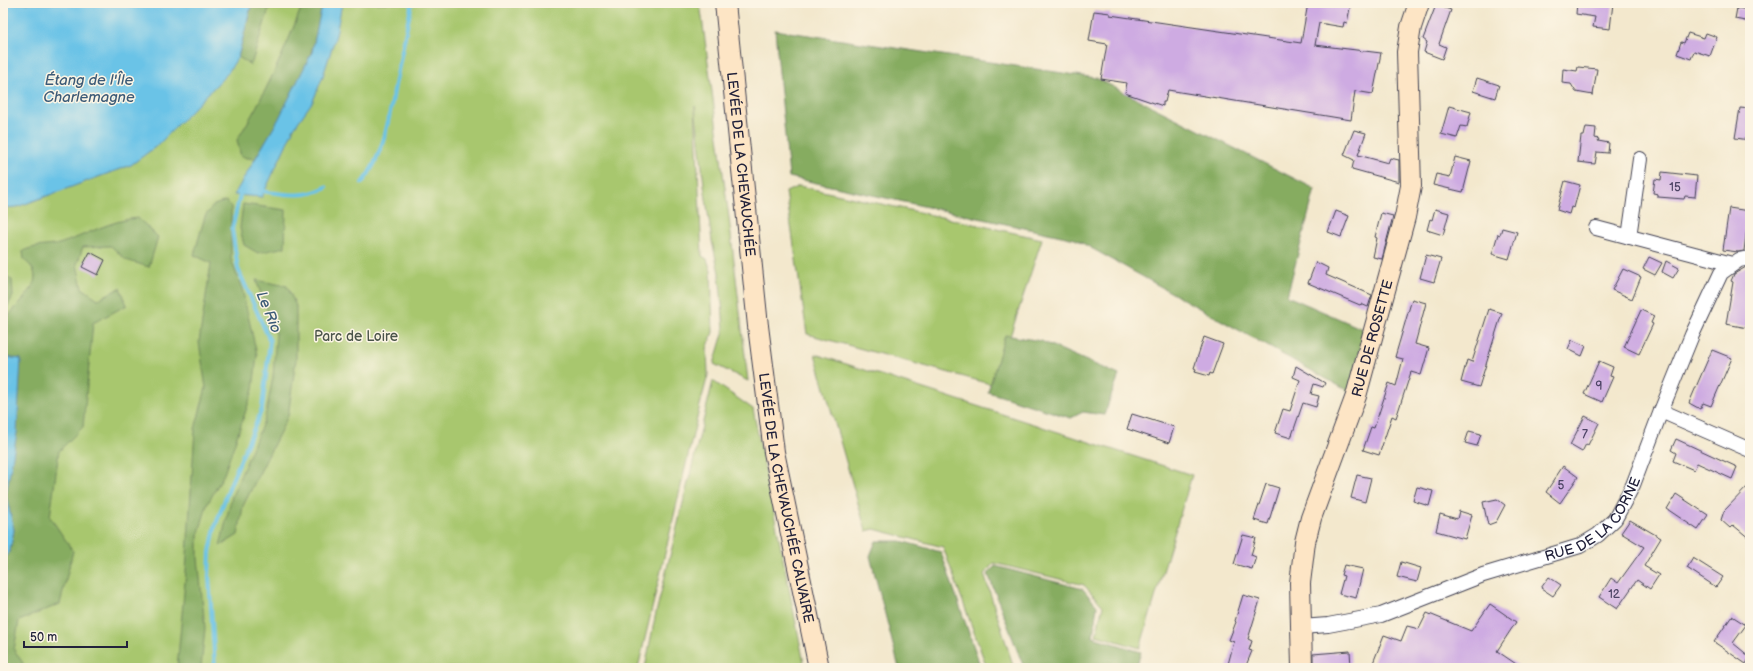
<svg xmlns="http://www.w3.org/2000/svg" width="1753" height="671" font-family="'Balsamiq Sans',sans-serif">
<style>
.green{fill:#a8c76e;stroke:#657454}
.forest{fill:#86ac61;stroke:#54674e}
.water{fill:#6ac3e7;stroke:#467291}
.lines{fill:none;stroke-linecap:round;stroke-linejoin:round}
.stream{stroke:#6ac3e7;stroke-width:4}
.building{fill:#ceabe2}
.street-casing{stroke:#414051;stroke-width:16}
.secondary-casing{stroke:#414051;stroke-width:22}
.street{stroke:#fff;stroke-width:14}
.secondary{stroke:#fde5c5;stroke-width:20}
.labels{text-anchor:middle;stroke-width:3;stroke-linejoin:round;paint-order:stroke}
.number-label{font-size:12px;fill:#4d4465}
.street-label{font-size:14px;fill:#22223b;stroke:#fcf5e5}
.park-label{font-size:14px;fill:#4a544a;stroke:#fcf5e5}
.water-label{font-size:15px;font-style:italic;fill:#3b5a77;stroke:#fcf5e5}
</style>
<rect width="100%" height="100%" fill="#fcf5e5"/>
<filter id="ink" filterUnits="userSpaceOnUse"><feTurbulence type="fractalNoise" baseFrequency=".025" numOctaves="2"/><feDisplacementMap in="SourceGraphic" scale="8" xChannelSelector="R" yChannelSelector="G"/><feConvolveMatrix kernelMatrix="1 2 1 2 8 2 1 2 1" color-interpolation-filters="sRGB"/></filter>
<filter id="wash" filterUnits="userSpaceOnUse"><feTurbulence type="fractalNoise" baseFrequency=".012" numOctaves="4" result="noise"/><feDisplacementMap in="SourceGraphic" scale="16" xChannelSelector="R" yChannelSelector="G"/><feGaussianBlur stdDeviation="0.9" result="paint"/><feColorMatrix in="noise" values="0 0 0 0 0 0 0 0 0 0 0 0 0 0 0 0 0 1.4 0 .05"/><feComposite in="paint" operator="in"/></filter>
<g filter="url(#wash)">
<rect width="100%" height="100%" fill="#f3e8cd"/>
<path class="green" d="M 3,3 L 700,3 L 729,218 L 748,381 L 714,364 L 724,330 L 722,304 L 719,273 L 712,241 L 704,185 L 695,106 L 702,256 L 707,259 L 711,271 L 713,332 L 707,349 L 708,375 L 700,405 L 638,668 L 3,668 Z
M 799,186 L 1042,239 L 994,385 L 807,334 L 786,192 Z
M 815,354 L 1192,475 L 1140,648 L 1096,635 L 1103,606 L 1084,585 L 994,563 L 984,574 L 1014,668 L 987,668 L 943,547 L 874,529 L 866,531 Z
M 713,381 L 753,409 L 805,668 L 645,668 L 655,617 Z"/>
<path class="forest" d="M 252,3 L 271,3 L 251,65 L 238,57 Z
M 303,3 L 324,3 C 318,19 317,37 311,53 C 298,91 276,125 255,159 L 241,157 L 237,140 C 264,97 285,51 303,3 Z
M 775,30 L 1096,78 L 1315,189 L 1287,296 L 1365,330 L 1350,392 L 1075,239 L 789,177 Z
M 226,201 L 231,206 L 231,259 L 242,289 L 257,355 L 253,390 L 224,474 L 207,505 L 198,536 L 198,558 L 205,628 L 201,668 L 177,668 L 186,571 L 195,429 L 206,388 L 199,342 L 211,263 L 194,255 L 205,216 L 214,205 Z
M 243,204 L 286,210 L 285,247 L 258,253 L 244,245 L 240,228 Z
M 138,218 L 158,237 L 149,267 L 126,260 L 111,246 L 83,247 L 77,264 L 82,288 L 98,299 L 120,288 L 127,305 L 93,323 L 83,427 L 59,451 L 50,517 L 73,551 L 60,604 L 19,621 L 14,650 L 23,663 L 22,668 L 3,668 L 3,560 L 10,551 L 14,530 L 6,495 L 21,359 L 3,358 C 3,350 1,329 4,323 C 13,304 54,281 24,260 L 23,251 C 35,245 47,247 59,244 C 85,236 110,220 138,218 Z
M 3,274 L 12,280 L 13,296 L 3,315 Z
M 256,280 L 287,286 L 296,306 L 296,359 L 288,416 L 243,506 L 238,535 L 220,546 L 232,496 L 265,418 L 273,377 L 276,334 Z
M 1005,335 L 1041,341 L 1119,375 L 1104,415 L 1083,412 L 1071,418 L 988,392 Z
M 876,541 L 901,541 L 941,552 L 981,668 L 899,668 L 870,556 Z
M 995,566 L 1083,589 L 1097,606 L 1093,637 L 1141,652 L 1136,668 L 1024,668 L 988,574 Z"/>
<path class="water" d="M 3,3 L 252,3 L 238,57 L 227,74 L 158,145 L 131,165 L 17,207 L 3,208 Z
M 324,3 L 342,3 L 336,35 L 323,76 L 313,101 L 294,128 L 262,197 L 234,195 L 278,120 L 312,52 L 320,14 Z
M 4,357 L 21,359 L 17,433 L 6,495 L 14,530 L 10,551 L 3,560 L 3,358 Z"/>
<g class="lines">
<path class="stream" d="M 362,183 C 384,156 389,118 395,85 C 401,57 406,30 412,3
M 261,191 C 284,194 305,199 326,187
M 215,668 L 209,576 L 210,552 L 215,527 L 230,485 L 262,409 L 270,341 L 238,269 L 232,229 L 241,191"/>
</g>
<g id="blocks">
<path class="building" d="M 1308,3 L 1351,3 L 1347,23 L 1344,22 L 1343,27 L 1319,23 L 1315,45 L 1381,53 L 1373,94 L 1355,91 L 1351,120 L 1168,90 L 1165,102 L 1163,102 L 1163,106 L 1125,93 L 1127,83 L 1101,79 L 1107,44 L 1089,41 L 1094,11 L 1110,13 L 1110,15 L 1301,43 Z
M 1577,3 L 1613,3 L 1610,29 L 1593,27 L 1595,17 L 1576,14 Z
M 1436,5 L 1451,10 L 1439,44 L 1446,47 L 1442,59 L 1424,52 L 1427,42 L 1423,39 Z
M 1737,8 L 1750,10 L 1750,22 L 1735,19 Z
M 1688,33 L 1704,38 L 1706,33 L 1717,37 L 1710,56 L 1694,51 L 1691,59 L 1677,54 L 1681,42 L 1684,43 Z
M 1578,67 L 1597,69 L 1593,95 L 1576,92 L 1571,84 L 1562,83 L 1563,69 L 1577,71 Z
M 1477,78 L 1499,85 L 1495,98 L 1473,91 Z
M 1449,106 L 1471,112 L 1467,127 L 1461,126 L 1457,138 L 1441,134 Z
M 1740,108 L 1750,109 L 1750,140 L 1735,138 Z
M 1586,127 L 1596,128 L 1595,138 L 1599,139 L 1598,141 L 1609,143 L 1608,153 L 1597,152 L 1595,164 L 1578,162 L 1581,136 L 1584,136 Z
M 1354,130 L 1366,133 L 1358,155 L 1388,163 L 1390,158 L 1399,160 L 1399,182 L 1352,169 L 1354,160 L 1344,155 Z
M 1455,157 L 1471,161 L 1463,192 L 1433,185 L 1436,174 L 1450,177 Z
M 1662,172 L 1697,176 L 1695,197 L 1685,196 L 1684,199 L 1658,197 L 1658,194 L 1653,193 L 1655,179 L 1661,180 Z
M 1565,181 L 1580,185 L 1574,208 L 1571,207 L 1569,214 L 1557,210 Z
M 1729,208 L 1749,211 L 1744,251 L 1738,252 L 1723,250 Z
M 1435,209 L 1449,213 L 1443,235 L 1427,230 L 1430,219 L 1432,220 Z
M 1336,211 L 1349,216 L 1341,237 L 1328,232 Z
M 1381,213 L 1393,216 L 1382,259 L 1373,257 L 1377,238 L 1375,237 Z
M 1502,228 L 1517,232 L 1509,259 L 1492,254 L 1498,234 L 1500,235 Z
M 90,252 L 105,260 L 98,275 L 82,267 Z
M 1426,255 L 1441,259 L 1434,282 L 1420,278 Z
M 1649,257 L 1662,263 L 1655,275 L 1643,269 Z
M 1666,261 L 1679,268 L 1673,278 L 1662,272 Z
M 1316,262 L 1328,268 L 1326,275 L 1372,295 L 1368,307 L 1361,304 L 1360,305 L 1308,283 Z
M 1746,267 L 1750,267 L 1750,314 L 1748,328 L 1726,324 L 1733,282 L 1731,281 L 1734,274 Z
M 1623,269 L 1641,277 L 1632,299 L 1612,290 Z
M 1412,299 L 1426,303 L 1415,344 L 1429,348 L 1421,375 L 1411,372 L 1396,418 L 1392,416 L 1379,455 L 1363,450 L 1371,427 L 1374,428 L 1389,383 L 1396,386 L 1403,359 L 1395,357 Z
M 1489,309 L 1502,313 L 1479,387 L 1461,382 L 1467,360 L 1472,362 Z
M 1641,310 L 1654,316 L 1651,323 L 1653,324 L 1639,354 L 1624,347 Z
M 1204,337 L 1223,344 L 1212,374 L 1210,373 L 1209,376 L 1195,372 L 1196,369 L 1194,368 Z
M 1572,340 L 1586,346 L 1582,356 L 1568,349 Z
M 1712,350 L 1732,358 L 1711,406 L 1703,403 L 1700,409 L 1689,403 Z
M 1599,361 L 1613,367 L 1610,376 L 1613,377 L 1602,402 L 1584,394 Z
M 1296,366 L 1325,383 L 1323,387 L 1314,384 L 1311,394 L 1319,396 L 1316,407 L 1303,403 L 1291,438 L 1275,433 L 1283,409 L 1290,411 L 1300,380 L 1293,377 Z
M 1132,414 L 1174,427 L 1169,443 L 1127,429 Z
M 1585,416 L 1599,423 L 1588,445 L 1586,444 L 1582,452 L 1570,445 Z
M 1469,431 L 1481,434 L 1477,446 L 1465,443 Z
M 1676,439 L 1737,467 L 1732,479 L 1697,463 L 1694,470 L 1673,461 L 1676,453 L 1671,450 Z
M 1563,466 L 1578,477 L 1560,503 L 1546,492 Z
M 1357,475 L 1371,478 L 1365,502 L 1351,498 Z
M 1266,484 L 1279,488 L 1268,524 L 1254,520 Z
M 1750,484 L 1750,539 L 1733,525 L 1730,528 L 1721,520 L 1724,511 Z
M 1417,487 L 1433,491 L 1429,506 L 1413,501 Z
M 1676,494 L 1708,515 L 1698,530 L 1667,509 Z
M 1497,499 L 1505,505 L 1496,522 L 1488,525 L 1483,502 Z
M 1459,511 L 1472,515 L 1465,539 L 1436,531 L 1440,514 L 1457,519 Z
M 1630,520 L 1661,538 L 1644,566 L 1659,575 L 1650,589 L 1637,580 L 1617,609 L 1599,597 L 1611,578 L 1618,583 L 1644,547 L 1621,533 Z
M 1243,535 L 1256,538 L 1251,555 L 1256,557 L 1252,569 L 1234,564 Z
M 1693,558 L 1723,577 L 1716,587 L 1687,568 Z
M 1401,562 L 1421,568 L 1417,582 L 1397,577 Z
M 1344,565 L 1363,569 L 1356,598 L 1339,594 L 1344,576 L 1341,575 Z
M 1549,577 L 1561,585 L 1553,596 L 1541,588 Z
M 1243,595 L 1260,600 L 1248,639 L 1252,641 L 1249,650 L 1252,651 L 1245,668 L 1227,668 L 1234,642 L 1229,640 L 1236,622 L 1235,621 Z
M 1490,604 L 1516,622 L 1497,651 L 1522,668 L 1371,668 L 1384,635 L 1401,641 L 1407,626 L 1419,629 L 1427,613 L 1471,631 Z
M 1732,616 L 1746,625 L 1733,643 L 1750,657 L 1746,664 L 1714,642 Z
M 1350,651 L 1351,668 L 1313,668 L 1313,654 Z"/>
</g>
</g>
<g filter="url(#ink)">
<use href="#blocks" fill-opacity="0" stroke="#414051" stroke-width="1"/>
<g class="lines">
<g class="street-casing">
<g id="street">
<path d="M 1596,228 L 1732,264"/>
<path d="M 1629,237 L 1640,159"/>
<path d="M 1661,411 L 1750,450"/>
<path id="s1" d="M 1301,627 L 1328,625 L 1381,615 L 1483,575 L 1580,546 L 1598,535 L 1615,519 L 1633,485 L 1661,411 L 1692,335 L 1721,273 L 1739,260 L 1750,258"/>
</g>
</g>
<g class="secondary-casing">
<g id="secondary">
<path id="s2" d="M 725,3 L 758,326 L 774,452 L 819,668"/>
<path id="s3" d="M 1302,668 L 1300,583 L 1305,542 L 1311,518 L 1356,396 L 1405,217 L 1411,186 L 1407,52 L 1411,27 L 1419,3"/>
</g>
</g>
<use href="#street" class="street"/>
<use href="#secondary" class="secondary"/>
</g>
</g>
<g class="labels">
<g class="number-label">
<text x="1675" y="191">15</text>
<text x="1599" y="390">9</text>
<text x="1585" y="438">7</text>
<text x="1561" y="489">5</text>
<text x="1614" y="598">12</text>
</g>
<g class="street-label">
<text dy="5" stroke="none"><textPath href="#s2" startOffset="162">LEVÉE DE LA CHEVAUCHÉE</textPath></text>
<text dy="5" stroke="none"><textPath href="#s3" startOffset="341">RUE DE ROSETTE</textPath></text>
<text dy="5" stroke="none"><textPath href="#s2" startOffset="499">LEVÉE DE LA CHEVAUCHÉE CALVAIRE</textPath></text>
<text dy="5" stroke="none"><textPath href="#s1" startOffset="319">RUE DE LA CORNE</textPath></text>
</g>
<g class="park-label">
<text x="356" y="341">Parc de Loire</text>
</g>
<g class="water-label">
<text x="89" y="85">Étang de l'Île<tspan x="89" dy="17">Charlemagne</tspan></text>
<text transform="translate(269 312) rotate(68)" y="5">Le Rio</text>
</g>
</g>
<rect width="1753" height="671" fill="none" stroke="#fcf5e5" stroke-width="16"/>
<path d="M24 641v6h103v-6" fill="none" stroke="#22223b" stroke-width="2"/>
<text x="30" y="641" font-size="12" fill="#22223b" stroke="#fcf5e5" stroke-width="3" paint-order="stroke">50 m</text>
</svg>
